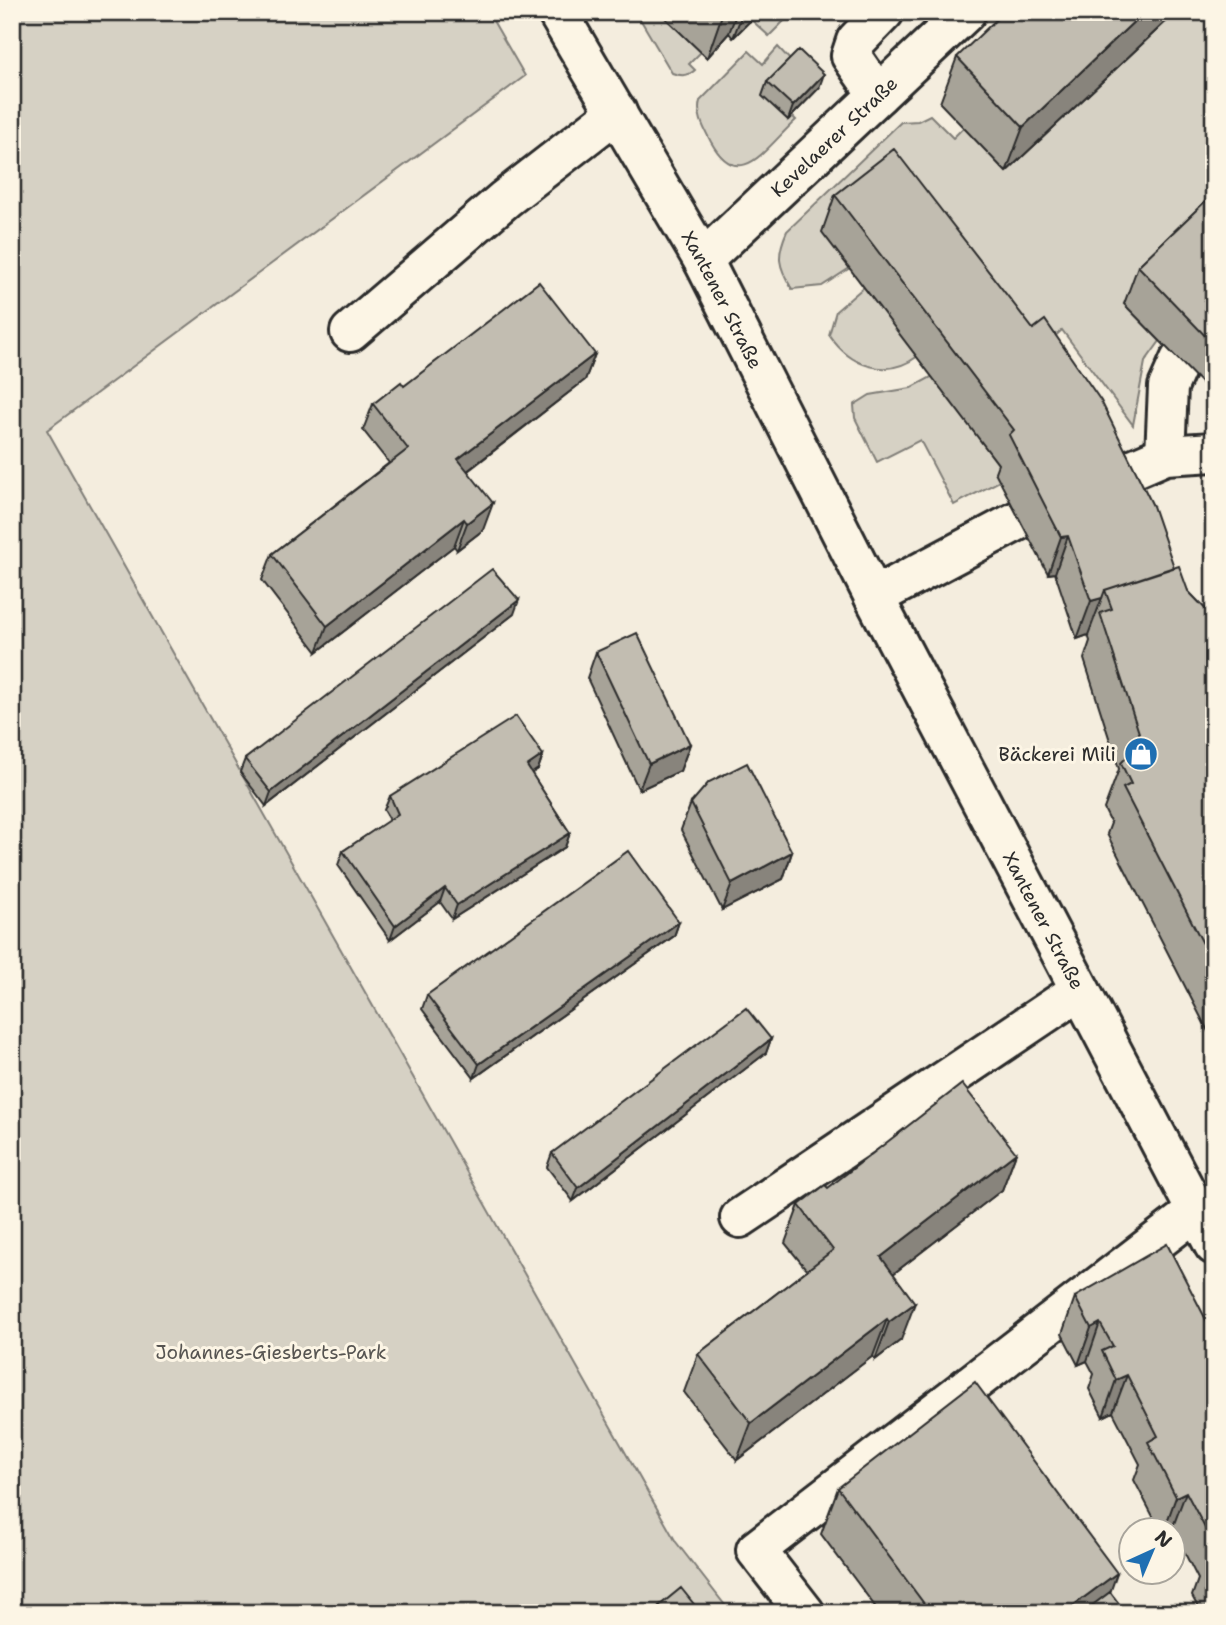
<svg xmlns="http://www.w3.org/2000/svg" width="1226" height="1625" font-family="'Shantell Sans',sans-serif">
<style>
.green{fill:#d6d1c4;stroke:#807e78;stroke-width:2}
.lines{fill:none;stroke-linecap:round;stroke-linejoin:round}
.minor-casing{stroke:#2b2b2b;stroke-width:44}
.minor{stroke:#fcf5e5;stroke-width:38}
.wall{fill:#a7a398;stroke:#2b2b2b;stroke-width:2}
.shaded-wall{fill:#88847c;stroke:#2b2b2b;stroke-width:2}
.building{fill:#c2bdb1;stroke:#2b2b2b;stroke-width:2}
.labels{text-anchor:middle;stroke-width:6;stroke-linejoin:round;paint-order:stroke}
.street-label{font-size:19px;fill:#2b2b2b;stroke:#fcf5e5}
.poi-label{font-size:19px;fill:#2b2b2b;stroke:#fcf5e5;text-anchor:end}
.park-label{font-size:19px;fill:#565451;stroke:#fcf5e5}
</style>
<rect width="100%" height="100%" fill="#f4edde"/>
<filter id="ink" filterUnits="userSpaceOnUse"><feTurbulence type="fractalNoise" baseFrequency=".0143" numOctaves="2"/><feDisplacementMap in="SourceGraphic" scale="14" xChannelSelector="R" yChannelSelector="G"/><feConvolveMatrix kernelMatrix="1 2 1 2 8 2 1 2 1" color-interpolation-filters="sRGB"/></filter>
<g filter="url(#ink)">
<path class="green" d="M 12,12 L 488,12 L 525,76 L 47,430 L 676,1542 L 731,1613 L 12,1613 Z
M 636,12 L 659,12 L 701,52 L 689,64 L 695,70 C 688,77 680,76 672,73 Z
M 748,12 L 793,12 L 769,36 L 746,15 Z
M 1176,12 L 1214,12 L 1214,217 L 1124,304 L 1160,341 L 1145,362 L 1133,425 L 1062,330 L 1032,357 L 850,268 L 822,286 L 792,289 C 778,266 776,256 787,231 L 901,122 L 918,121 L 930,115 L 953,138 L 964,127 L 1006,172 Z
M 778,47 L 794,64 L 788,120 L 792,116 L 796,120 C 766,147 740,194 711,142 C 705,130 696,116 700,101 L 749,51 L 763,64 Z
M 864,287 L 918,356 C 886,380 850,366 829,335 L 836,311 Z
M 933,376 L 1000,467 L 1000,481 L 954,505 L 920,440 L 877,462 L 855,418 L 854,405 L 870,395 L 911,388 Z"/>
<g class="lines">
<g class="minor-casing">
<g id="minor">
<path id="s1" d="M 557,12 L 703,260 L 874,597 L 1214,1245"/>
<path d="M 878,95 L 851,56 L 856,41 L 884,12"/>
<path id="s2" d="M 703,260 L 966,12"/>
<path d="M 350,332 L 505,199 L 617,112"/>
<path d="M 1165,455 L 1168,387 L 1180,360"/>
<path d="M 1107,480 L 1165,455 L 1214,452"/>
<path d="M 874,597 L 1021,519"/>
<path d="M 740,1218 L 1080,990"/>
<path d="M 805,1613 L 756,1550 L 1196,1211"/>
</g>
</g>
<use href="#minor" class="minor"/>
</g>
<path class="wall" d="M 659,12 L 753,12 L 751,20 L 733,38 L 729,33 L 707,58 Z
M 1176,12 L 1006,172 L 940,103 L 957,57 Z
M 767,82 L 819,88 L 788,120 L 762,96 Z
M 1214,193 L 1214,396 L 1124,304 L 1138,266 Z
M 835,195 L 1174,567 L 1188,591 L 1214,618 L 1214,1043 L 1107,834 L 1111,823 L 1104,809 L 1119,769 L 1084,659 L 1090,641 L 1088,635 L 1077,639 L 1055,573 L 1048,574 L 995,472 L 998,464 L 822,232 Z
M 595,354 L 585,380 L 468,471 L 483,530 L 457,550 L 454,546 L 317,652 L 262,580 L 272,554 L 389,463 L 363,430 L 373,404 L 404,386 Z
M 514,614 L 266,806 L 240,772 L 245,759 Z
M 596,652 L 690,744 L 680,771 L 639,790 L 587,678 Z
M 543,755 L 538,769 L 531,773 L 570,833 L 565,847 L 452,919 L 440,902 L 390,940 L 338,865 L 343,851 L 390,820 L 384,810 L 390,796 Z
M 691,803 L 792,852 L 783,879 L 722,910 L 681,830 Z
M 679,922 L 674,936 L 474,1078 L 422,1009 L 427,995 Z
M 771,1039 L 766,1053 L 573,1201 L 547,1167 L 552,1153 Z
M 1016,1153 L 1002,1190 L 893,1274 L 901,1340 L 875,1360 L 873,1356 L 737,1460 L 684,1392 L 698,1354 L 807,1270 L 785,1243 L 799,1205 L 828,1188 Z
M 1075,1297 L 1214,1335 L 1214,1613 L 1201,1613 L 1192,1596 L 1198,1579 L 1173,1530 L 1172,1529 L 1171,1530 L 1160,1530 L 1134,1480 L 1140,1464 L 1113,1412 L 1103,1417 L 1089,1389 L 1094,1374 L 1087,1361 L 1078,1365 L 1062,1334 Z
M 838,1488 L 1110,1592 L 1126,1613 L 880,1613 L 821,1534 Z
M 659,1606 L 701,1613 L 657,1613 Z"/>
<path class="shaded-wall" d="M 723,12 L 737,12 L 729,33 L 707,58 Z
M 743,12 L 753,12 L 751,20 L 733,38 Z
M 1144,12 L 1176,12 L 1006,172 L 1023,127 Z
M 824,74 L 819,88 L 788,120 L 793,106 Z
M 595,354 L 585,380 L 449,485 L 458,459 Z
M 493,503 L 483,530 L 457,550 L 467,523 Z
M 464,519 L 454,546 L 317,652 L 327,626 Z
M 1068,536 L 1055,573 L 1048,574 L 1061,537 Z
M 1102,598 L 1088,635 L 1077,639 L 1091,601 Z
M 519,600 L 514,614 L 266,806 L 271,792 Z
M 690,744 L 680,771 L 639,790 L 649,764 Z
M 543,755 L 538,769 L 522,780 L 527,766 Z
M 570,833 L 565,847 L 452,919 L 457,905 Z
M 792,852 L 783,879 L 722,910 L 732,884 Z
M 445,888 L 440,902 L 390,940 L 395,926 Z
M 679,922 L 674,936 L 474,1078 L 479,1064 Z
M 771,1039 L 766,1053 L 573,1201 L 578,1188 Z
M 1016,1153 L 1002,1190 L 867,1294 L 881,1257 Z
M 915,1303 L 901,1340 L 875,1360 L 889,1322 Z
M 887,1319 L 873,1356 L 737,1460 L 751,1423 Z
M 1100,1323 L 1087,1361 L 1078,1365 L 1091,1328 Z
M 1127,1375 L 1113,1412 L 1103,1417 L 1116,1380 Z
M 1186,1492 L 1172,1529 L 1164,1530 L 1176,1497 Z
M 1117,1573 L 1103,1613 L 1063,1613 Z"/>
<path class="building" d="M 1004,12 L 1144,12 L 1023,127 L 957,57 Z
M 799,50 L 824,74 L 793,106 L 767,82 Z
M 894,149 L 1033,329 L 1045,320 L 1101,401 L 1153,506 L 1174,567 L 1105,590 L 1102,598 L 1091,601 L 1068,536 L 1061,537 L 1009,435 L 1014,430 L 835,195 Z
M 1214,193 L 1214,345 L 1138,266 Z
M 539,282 L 595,354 L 458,459 L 493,503 L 467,523 L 464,519 L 327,626 L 272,554 L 408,449 L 373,404 L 401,382 L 404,386 Z
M 1179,566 L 1188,591 L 1214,618 L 1214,965 L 1123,788 L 1131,784 L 1121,763 L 1142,742 L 1100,613 L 1112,609 L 1105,590 Z
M 492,569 L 519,600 L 271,792 L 245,759 Z
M 637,633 L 690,744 L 649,764 L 596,652 Z
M 516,716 L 543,755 L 527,766 L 570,833 L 457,905 L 445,888 L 395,926 L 343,851 L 398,814 L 390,796 Z
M 747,763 L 792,852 L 732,884 L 691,803 L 709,782 Z
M 628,851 L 679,922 L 479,1064 L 427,995 Z
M 746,1008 L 771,1039 L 578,1188 L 552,1153 Z
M 962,1084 L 1016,1153 L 881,1257 L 915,1303 L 889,1322 L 887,1319 L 751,1423 L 698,1354 L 833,1250 L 799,1205 L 825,1185 L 828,1188 Z
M 1167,1244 L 1214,1335 L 1214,1545 L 1186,1492 L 1176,1497 L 1148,1442 L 1158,1436 L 1127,1375 L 1116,1380 L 1102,1351 L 1113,1346 L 1100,1323 L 1091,1328 L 1075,1297 Z
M 975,1382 L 1117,1573 L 1063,1613 L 931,1613 L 838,1488 Z
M 1214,1554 L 1214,1574 L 1206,1558 Z
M 681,1588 L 701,1613 L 665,1613 L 659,1606 Z
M 1110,1592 L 1126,1613 L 1082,1613 Z"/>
</g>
<defs>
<g id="shop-disc" transform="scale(1.75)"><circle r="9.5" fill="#1f6fb2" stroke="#fcf5e5"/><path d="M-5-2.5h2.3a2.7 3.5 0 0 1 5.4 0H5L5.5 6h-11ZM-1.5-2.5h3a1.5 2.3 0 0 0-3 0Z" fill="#fff"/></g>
</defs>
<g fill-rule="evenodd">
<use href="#shop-disc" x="1141" y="754"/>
</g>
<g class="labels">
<g class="street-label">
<text dy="7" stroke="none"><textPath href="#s2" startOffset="180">Kevelaerer Straße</textPath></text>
<text dy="7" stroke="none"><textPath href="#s1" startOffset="332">Xantener Straße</textPath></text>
<text dy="7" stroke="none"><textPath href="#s1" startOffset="1031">Xantener Straße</textPath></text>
</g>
<g class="poi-label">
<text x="1116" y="761">Bäckerei Mili</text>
</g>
<g class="park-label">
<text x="271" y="1359">Johannes-Giesberts-Park</text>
</g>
</g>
<rect width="1226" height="1625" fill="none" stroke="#fcf5e5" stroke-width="42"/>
<rect x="21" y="21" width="1184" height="1583" fill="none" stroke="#2b2b2b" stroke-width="2.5" filter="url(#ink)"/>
<g transform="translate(1152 1551) rotate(44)"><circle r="33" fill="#fcf5e5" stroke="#a8a49b" stroke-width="2"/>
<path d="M0-5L12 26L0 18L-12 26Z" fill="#1f6fb2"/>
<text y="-10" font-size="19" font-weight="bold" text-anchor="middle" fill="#2b2b2b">N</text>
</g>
</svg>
